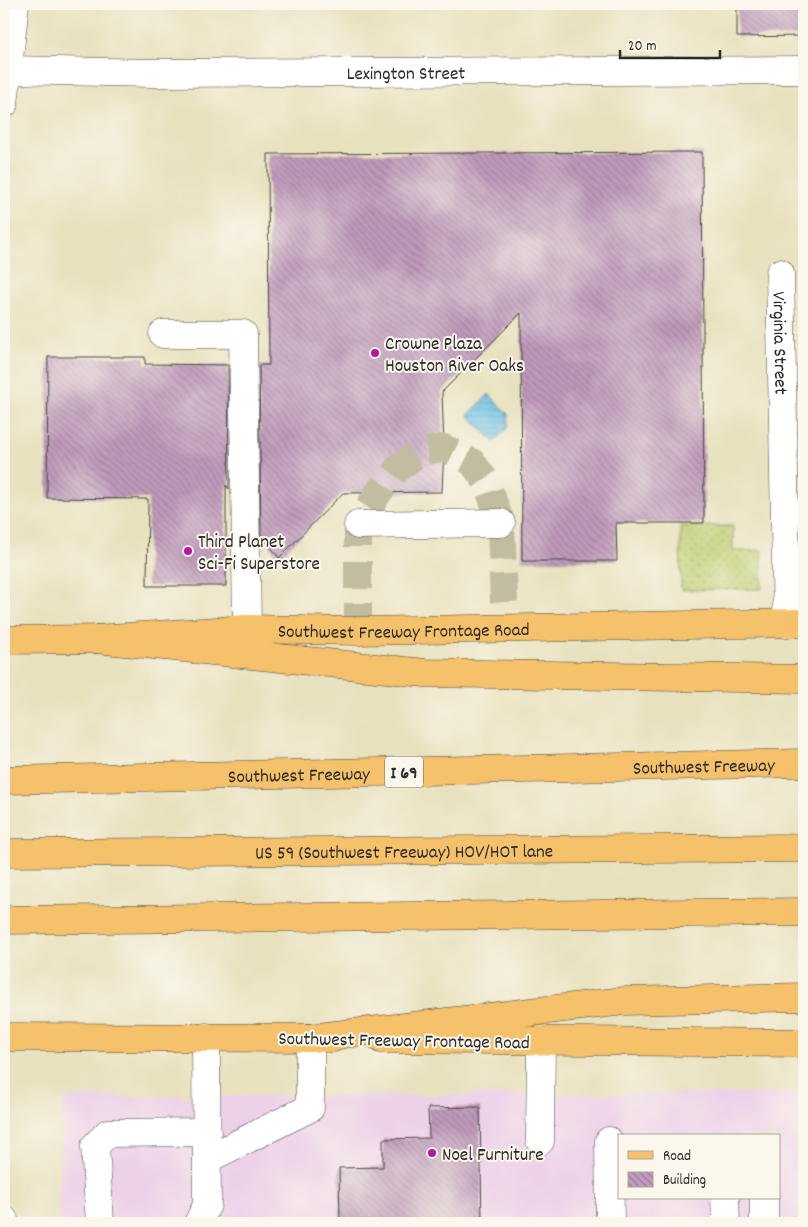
<svg xmlns="http://www.w3.org/2000/svg" width="808" height="1227" font-family="Dekko,sans-serif">
<style>
.built{fill:#edd1e9;fill-rule:evenodd}
.grass{fill:url(#grass-dots);stroke:#747c4c}
.water{fill:url(#water-rules);stroke:#4a7688}
.building{fill:url(#building-back-hatch)}
.lines{fill:none;stroke-linecap:round;stroke-linejoin:round}
.minor-tunnel{stroke:#c2bda1;stroke-width:28;stroke-dasharray:28 14;stroke-linecap:butt}
.minor-casing{stroke:#474641;stroke-width:29}
.major-casing{stroke:#474641;stroke-width:29}
.highway-casing{stroke:#474641;stroke-width:29}
.minor{stroke:#fff;stroke-width:28}
.major{stroke:#f5c16b;stroke-width:28}
.highway{stroke:#f5c16b;stroke-width:28}
.poi-dot{fill:#b5179e;stroke:#fbf7ec;stroke-width:2}
.labels{text-anchor:middle;stroke-width:4;stroke-linejoin:round;paint-order:stroke}
.shield{fill:#fbf7ec;stroke:#696865;stroke-width:1}
.shield-label{font-size:18px;font-weight:bold;fill:#2b2b2b}
.street-label{font-size:19px;fill:#2b2b2b;stroke:#fbf7ec}
.poi-label{font-size:19px;fill:#2b2b2b;stroke:#fbf7ec;text-anchor:start}
</style>
<defs>
<pattern id="grass-dots" width="8" height="8" patternUnits="userSpaceOnUse" patternTransform="scale(1.25)"><rect width="8" height="8" fill="#becc6e"/><path d="M2 2h.1M6 6h.1" fill="none" stroke="#a3af5f" stroke-width="1.8" stroke-linecap="round"/></pattern>
<pattern id="water-rules" width="6" height="5" patternUnits="userSpaceOnUse" patternTransform="scale(1.25)"><rect width="6" height="5" fill="#69c0e6"/><path d="M0 2.5h6" fill="none" stroke="#579cbb"/></pattern>
<pattern id="building-back-hatch" width="6" height="6" patternUnits="userSpaceOnUse" patternTransform="scale(1.25)"><rect width="6" height="6" fill="#bf9abb"/><path d="M-1 5l2 2M0 0l6 6M5-1l2 2" fill="none" stroke="#9b7e98"/></pattern>
</defs>
<rect width="100%" height="100%" fill="#fbf7ec"/>
<filter id="ink" filterUnits="userSpaceOnUse"><feTurbulence type="fractalNoise" baseFrequency=".02" numOctaves="2"/><feDisplacementMap in="SourceGraphic" scale="10" xChannelSelector="R" yChannelSelector="G"/><feConvolveMatrix kernelMatrix="1 2 1 2 8 2 1 2 1" color-interpolation-filters="sRGB"/></filter>
<filter id="wash" filterUnits="userSpaceOnUse"><feTurbulence type="fractalNoise" baseFrequency=".0096" numOctaves="4" result="noise"/><feDisplacementMap in="SourceGraphic" scale="20" xChannelSelector="R" yChannelSelector="G"/><feGaussianBlur stdDeviation="1.12" result="paint"/><feColorMatrix in="noise" values="0 0 0 0 0 0 0 0 0 0 0 0 0 0 0 0 0 1.4 0 .05"/><feComposite in="paint" operator="in"/></filter>
<g filter="url(#wash)">
<rect width="100%" height="100%" fill="#e8e1be"/>
<path class="built" d="M 804,1093 L 804,1223 L 58,1223 L 64,1097 ZM 619,1136 L 779,1136 L 779,1198 L 619,1198 Z"/>
<path class="grass" d="M 680,526 L 733,526 L 733,551 L 762,550 L 762,589 L 681,590 Z"/>
<path class="water" d="M 489,394 L 508,414 L 508,427 L 494,442 L 468,415 Z"/>
<g id="blocks">
<path class="building" d="M 737,4 L 804,4 L 804,36 L 737,37 Z
M 702,152 L 704,523 L 616,523 L 617,561 L 522,561 L 521,313 L 442,392 L 444,448 L 442,492 L 343,493 L 279,558 L 261,534 L 259,365 L 269,365 L 268,154 Z
M 48,357 L 145,357 L 145,364 L 228,365 L 229,489 L 226,485 L 226,586 L 147,586 L 148,499 L 47,498 Z
M 480,1107 L 482,1223 L 340,1223 L 339,1168 L 383,1167 L 383,1139 L 429,1138 L 428,1108 Z"/>
</g>
</g>
<g filter="url(#ink)">
<use href="#blocks" fill-opacity="0" stroke="#474641" stroke-width="1"/>
<g class="lines">
<path class="minor-tunnel" d="M 358,631 L 358,525 L 379,492 L 399,467 L 422,451 L 444,448 L 472,462 L 486,481 L 501,523 L 505,628"/>
<g class="minor-casing">
<g id="minor">
<path id="s1" d="M 8,70 L 153,73 L 804,70"/>
<path d="M 4,104 L 15,4"/>
<path id="s2" d="M 780,273 L 787,624"/>
<path d="M 163,334 L 243,334 L 247,629"/>
<path d="M 358,525 L 501,523"/>
<path d="M 540,1141 L 541,1040"/>
<path d="M 609,1141 L 610,1223"/>
<path d="M 207,1159 L 310,1108 L 310,1038"/>
<path d="M 725,1198 L 726,1223"/>
<path d="M 764,1198 L 764,1223"/>
<path d="M 4,1220 L 4,1223"/>
<path d="M 100,1223 L 95,1146 L 108,1133 L 207,1132"/>
<path d="M 198,1223 L 207,1205 L 206,1037"/>
</g>
</g>
<g class="major-casing">
<g id="major">
<path id="s3" d="M 4,640 L 96,639 L 247,629 L 358,631 L 804,623"/>
<path d="M 4,1037 L 333,1038"/>
<path d="M 381,1039 L 804,1043"/>
</g>
</g>
<g class="highway-casing">
<g id="highway">
<path d="M 96,639 L 425,673 L 804,679"/>
<path id="s4" d="M 4,780 L 804,763"/>
<path id="s5" d="M 4,853 L 804,848"/>
<path d="M 4,920 L 804,912"/>
<path d="M 310,1038 L 624,1001 L 804,997"/>
</g>
</g>
<use href="#minor" class="minor"/>
<use href="#major" class="major"/>
<use href="#highway" class="highway"/>
</g>
</g>
<g class="poi-dot">
<circle cx="375" cy="353" r="5"/>
<circle cx="188" cy="551" r="5"/>
<circle cx="432" cy="1153" r="5"/>
</g>
<g class="labels">
<rect class="shield" x="385" y="756.5" width="38" height="31" rx="4"/>
<g class="shield-label">
<text x="404" y="778">I 69</text>
</g>
<g class="street-label">
<text dy="7" stroke="none"><textPath href="#s1" startOffset="398">Lexington Street</textPath></text>
<text dy="7" stroke="none"><textPath href="#s2" startOffset="70">Virginia Street</textPath></text>
<text dy="7" stroke="none"><textPath href="#s3" startOffset="400">Southwest Freeway Frontage Road</textPath></text>
<text dy="7" stroke="none"><textPath href="#s4" startOffset="700">Southwest Freeway</textPath></text>
<text dy="7" stroke="none"><textPath href="#s4" startOffset="295">Southwest Freeway</textPath></text>
<text dy="7" stroke="none"><textPath href="#s5" startOffset="400">US 59 (Southwest Freeway) HOV/HOT lane</textPath></text>
<text transform="translate(404 1039) rotate(1)" y="7">Southwest Freeway Frontage Road</text>
</g>
<g class="poi-label">
<text x="385" y="349">Crowne Plaza<tspan x="385" dy="22">Houston River Oaks</tspan></text>
<text x="198" y="547">Third Planet<tspan x="198" dy="22">Sci-Fi Superstore</tspan></text>
<text x="442" y="1160">Noel Furniture</text>
</g>
</g>
<rect width="808" height="1227" fill="none" stroke="#fbf7ec" stroke-width="20"/>
<rect x="618" y="1134" width="162" height="65" fill="#fbf7ec" stroke="#a8a59f"/>
<rect x="628" y="1151" width="25" height="8" fill="#f5c16b" stroke="#a8a59f"/>
<text x="663" y="1160" font-size="15" fill="#2b2b2b">Road</text>
<rect x="628" y="1172" width="25" height="15" fill="url(#building-back-hatch)" stroke="#a8a59f"/>
<text x="663" y="1184" font-size="15" fill="#2b2b2b">Building</text>
<path d="M620 50v8h100v-8" fill="none" stroke="#2b2b2b" stroke-width="2.5"/>
<text x="628" y="50" font-size="15" fill="#2b2b2b" stroke="#fbf7ec" stroke-width="4" paint-order="stroke">20 m</text>
</svg>
